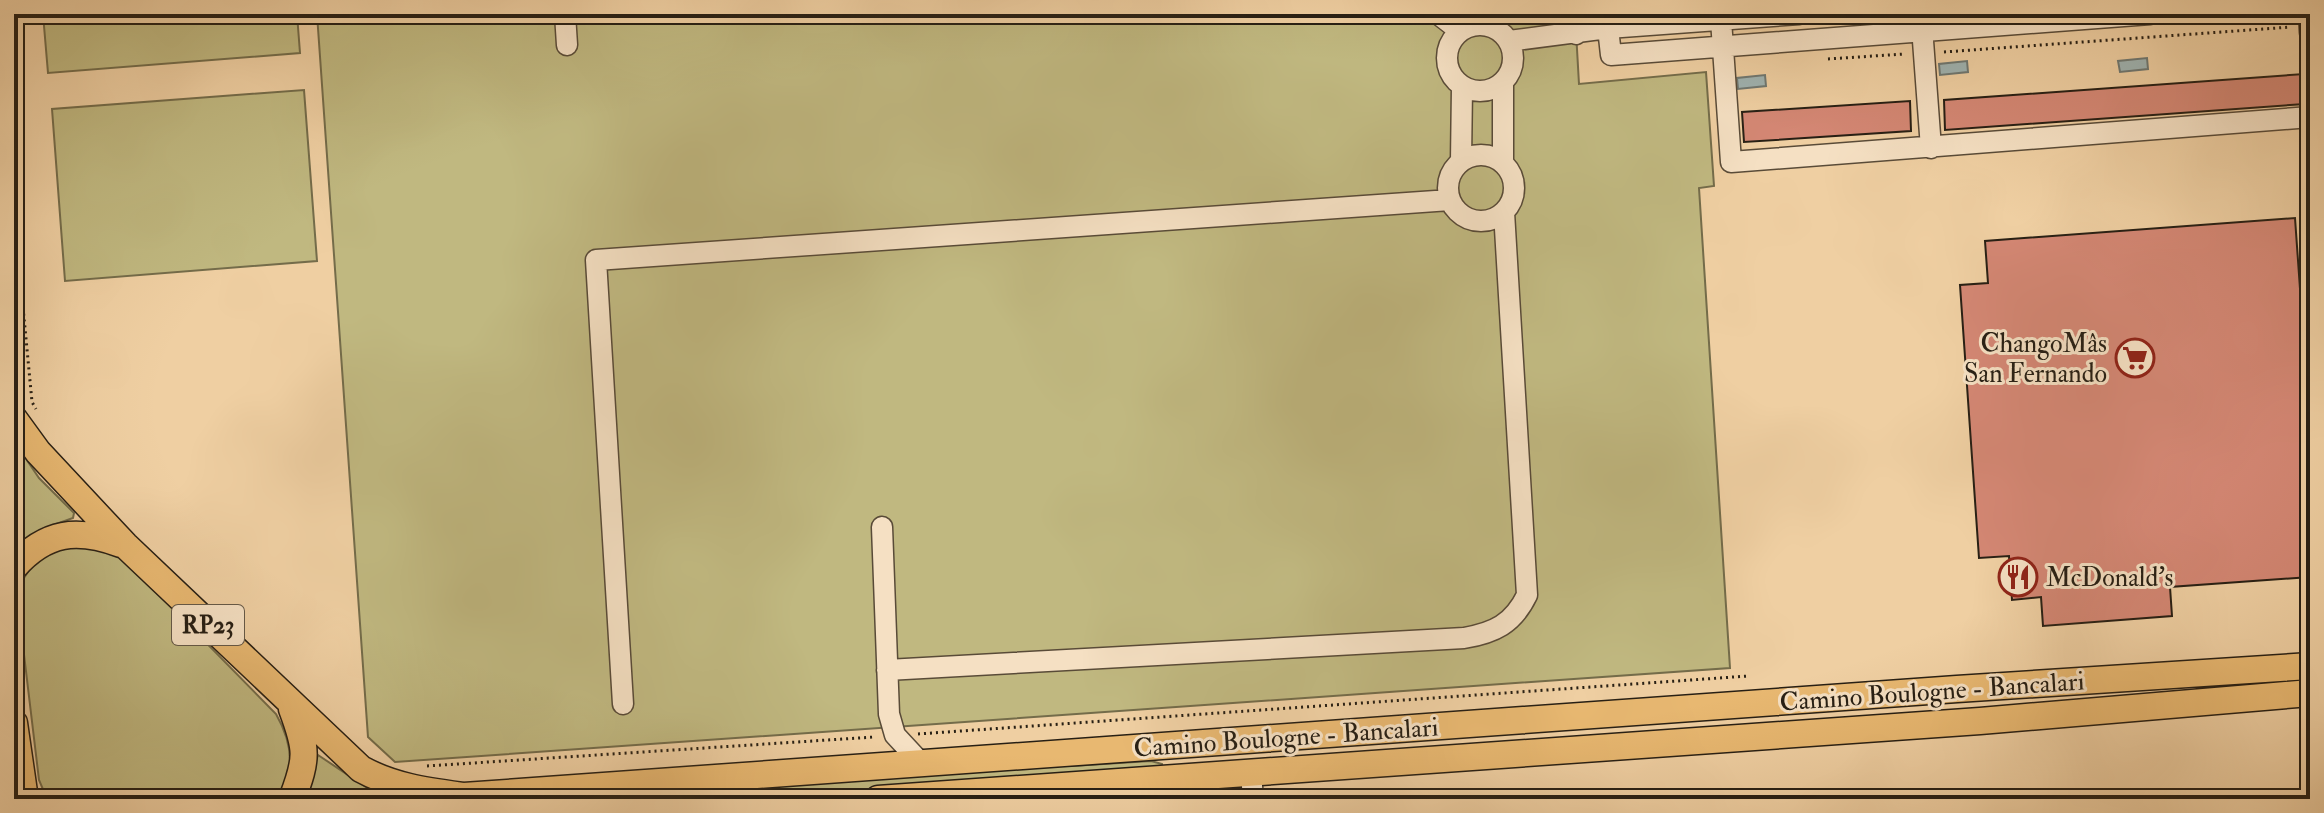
<svg xmlns="http://www.w3.org/2000/svg" width="2324" height="813" font-family="'IM FELL Double Pica',serif">
<style>
.green{fill:#c0b880;stroke:#746c4a;stroke-width:2}
.water{fill:#9fb3b1;stroke:#6f7872;stroke-width:2}
.building{fill:#d48774;stroke:#271f14;stroke-width:2}
.lines{fill:none;stroke-linecap:round;stroke-linejoin:round}
.minor-casing{stroke:#594b38;stroke-width:23}
.major-casing{stroke:#271f14;stroke-width:29}
.path{stroke:#271f14;stroke-width:3;stroke-dasharray:2 4;stroke-linecap:butt}
.minor{stroke:#f5e0c3;stroke-width:20}
.major{stroke:#e8b871;stroke-width:26}
.labels{text-anchor:middle;stroke-width:6;stroke-linejoin:round;paint-order:stroke}
.shield{fill:#f5e0c3;stroke:#655948;stroke-width:2}
.shield-label{font-size:24px;font-weight:bold;fill:#271f14}
.poi-label{font-size:26px;fill:#271f14;stroke:#f5e0c3;text-anchor:end}
.street-label{font-size:26px;fill:#271f14;stroke:#f5e0c3}
</style>
<rect width="100%" height="100%" fill="#efcfa2"/>
<filter id="stains"><feTurbulence type="fractalNoise" baseFrequency=".0025" numOctaves="4"/><feColorMatrix values="0 0 0 0 .2 0 0 0 0 .09 0 0 0 0 .02 0 0 0 .5 -.17"/></filter>
<radialGradient id="worn" r=".72"><stop offset=".6" stop-color="#630" stop-opacity="0"/><stop offset="1" stop-color="#630" stop-opacity=".3"/></radialGradient>
<path class="green" d="M 43,14 L 297,14 L 300,53 L 48,73 Z
M 317,14 L 1575,14 L 1579,84 L 1706,72 L 1714,186 L 1699,188 L 1730,668 L 395,762 L 368,737 Z
M 304,90 L 317,261 L 65,281 L 52,109 Z
M 14,441 L 39,478 L 74,513 L 73,518 L 45,528 L 14,552 Z
M 70,545 L 106,548 L 124,559 L 276,714 C 292,742 297,771 277,799 L 47,799 L 39,780 L 17,596 C 25,566 41,555 70,545 Z
M 318,755 L 366,787 L 398,799 L 305,799 Z
M 1151,761 L 1162,764 L 1162,768 L 1153,771 L 781,799 L 578,799 L 1054,763 L 1072,766 Z"/>
<path class="water" d="M 2147,58 L 2148,69 L 2120,72 L 2118,61 Z
M 1967,61 L 1968,72 L 1940,75 L 1939,64 Z
M 1765,75 L 1766,86 L 1738,89 L 1737,78 Z"/>
<path class="building" d="M 2304,74 L 2305,104 L 1945,130 L 1944,100 Z
M 1910,101 L 1911,131 L 1744,142 L 1742,112 Z
M 2295,218 L 2310,430 L 2310,577 L 2170,587 L 2172,616 L 2043,626 L 2041,597 L 2012,600 L 2009,556 L 1979,558 L 1960,285 L 1988,283 L 1985,241 Z"/>
<g class="lines">
<g class="minor-casing">
<path id="minor" d="M 565,14 L 567,45
M 1438,14 L 1460,31
M 1571,14 L 1576,34
M 1921,14 L 1931,148
M 2309,14 L 2310,32
M 1721,20 L 1731,162 L 2310,117
M1447 58a33 33 0 1 1 66 0a33 33 0 1 1-66 0Z
M 1608,28 L 1611,55 L 2150,14
M 1509,41 L 1608,28 L 1799,14
M 1503,83 L 1503,162
M1448 188a33 33 0 1 1 66 0a33 33 0 1 1-66 0Z
M 1461,161 L 1462,87
M 882,527 L 889,714 L 895,735 L 921,763
M 887,670 L 1464,638 C 1494,633 1513,624 1527,595 L 1504,212
M 623,704 L 596,260 L 1450,200
M 1251,773 L 1253,799
M 1171,778 L 1172,799"/>
</g>
<g class="major-casing">
<path id="major" d="M 14,419 L 38,452 L 125,545 L 361,769 C 394,787 427,791 464,796 L 1957,689 L 2310,666
M 14,567 C 46,531 77,528 121,544
M 292,709 C 307,749 308,758 292,799
M 14,723 L 25,799
M 878,799 L 1980,721 L 2310,693"/>
</g>
<path class="path" d="M 1944,52 L 2291,27
M 1828,59 L 1904,54
M 14,212 L 32,402 L 36,409
M 918,734 L 1748,676
M 427,766 L 874,737"/>
<use href="#minor" class="minor"/>
<use href="#major" class="major"/>
</g>
<defs>
<g id="supermarket-ring" transform="scale(2)"><circle r="9.5" fill="#f5e0c3" stroke="#8f2418" stroke-width="1.5"/><path d="M-6-5.5h2.5l.6 2H6L4.5 2H-2.5L-4.4-4H-6ZM-1.5 3.2a1.3 1.3 0 1 0 .1 0ZM3 3.2a1.3 1.3 0 1 0 .1 0Z" fill="#8f2418"/></g>
<g id="restaurant-ring" transform="scale(2)"><circle r="9.5" fill="#f5e0c3" stroke="#8f2418" stroke-width="1.5"/><path d="M-5-6h1v4h1v-4h1v4h1v-4h1v5L-1.5 .5V6h-2V.5L-5-1ZM5-6V6H3V1.5H1.5Q1.5-4 5-6Z" fill="#8f2418"/></g>
</defs>
<g fill-rule="evenodd">
<use href="#supermarket-ring" x="2135" y="358"/>
<use href="#restaurant-ring" x="2018" y="577"/>
</g>
<g class="labels">
<rect class="shield" x="172" y="605" width="72" height="40" rx="6"/>
<g class="shield-label">
<text x="208" y="633">RP23</text>
</g>
<g class="poi-label">
<text x="2107" y="352">ChangoMâs<tspan x="2107" dy="30">San Fernando</tspan></text>
<text x="2046" y="586" text-anchor="start">McDonald's</text>
</g>
<g class="street-label">
<text transform="translate(1932 691) rotate(-4)" y="9">Camino Boulogne - Bancalari</text>
<text transform="translate(1286 737) rotate(-4)" y="9">Camino Boulogne - Bancalari</text>
</g>
</g>
<rect width="2324" height="813" fill="none" stroke="#efcfa2" stroke-width="48"/>
<rect x="16" y="16" width="2292" height="781" fill="none" stroke="#271f14" stroke-width="4"/>
<rect x="24" y="24" width="2276" height="765" fill="none" stroke="#271f14" stroke-width="2"/>
<rect width="100%" height="100%" filter="url(#stains)"/>
<rect width="100%" height="100%" fill="url(#worn)"/>
</svg>
